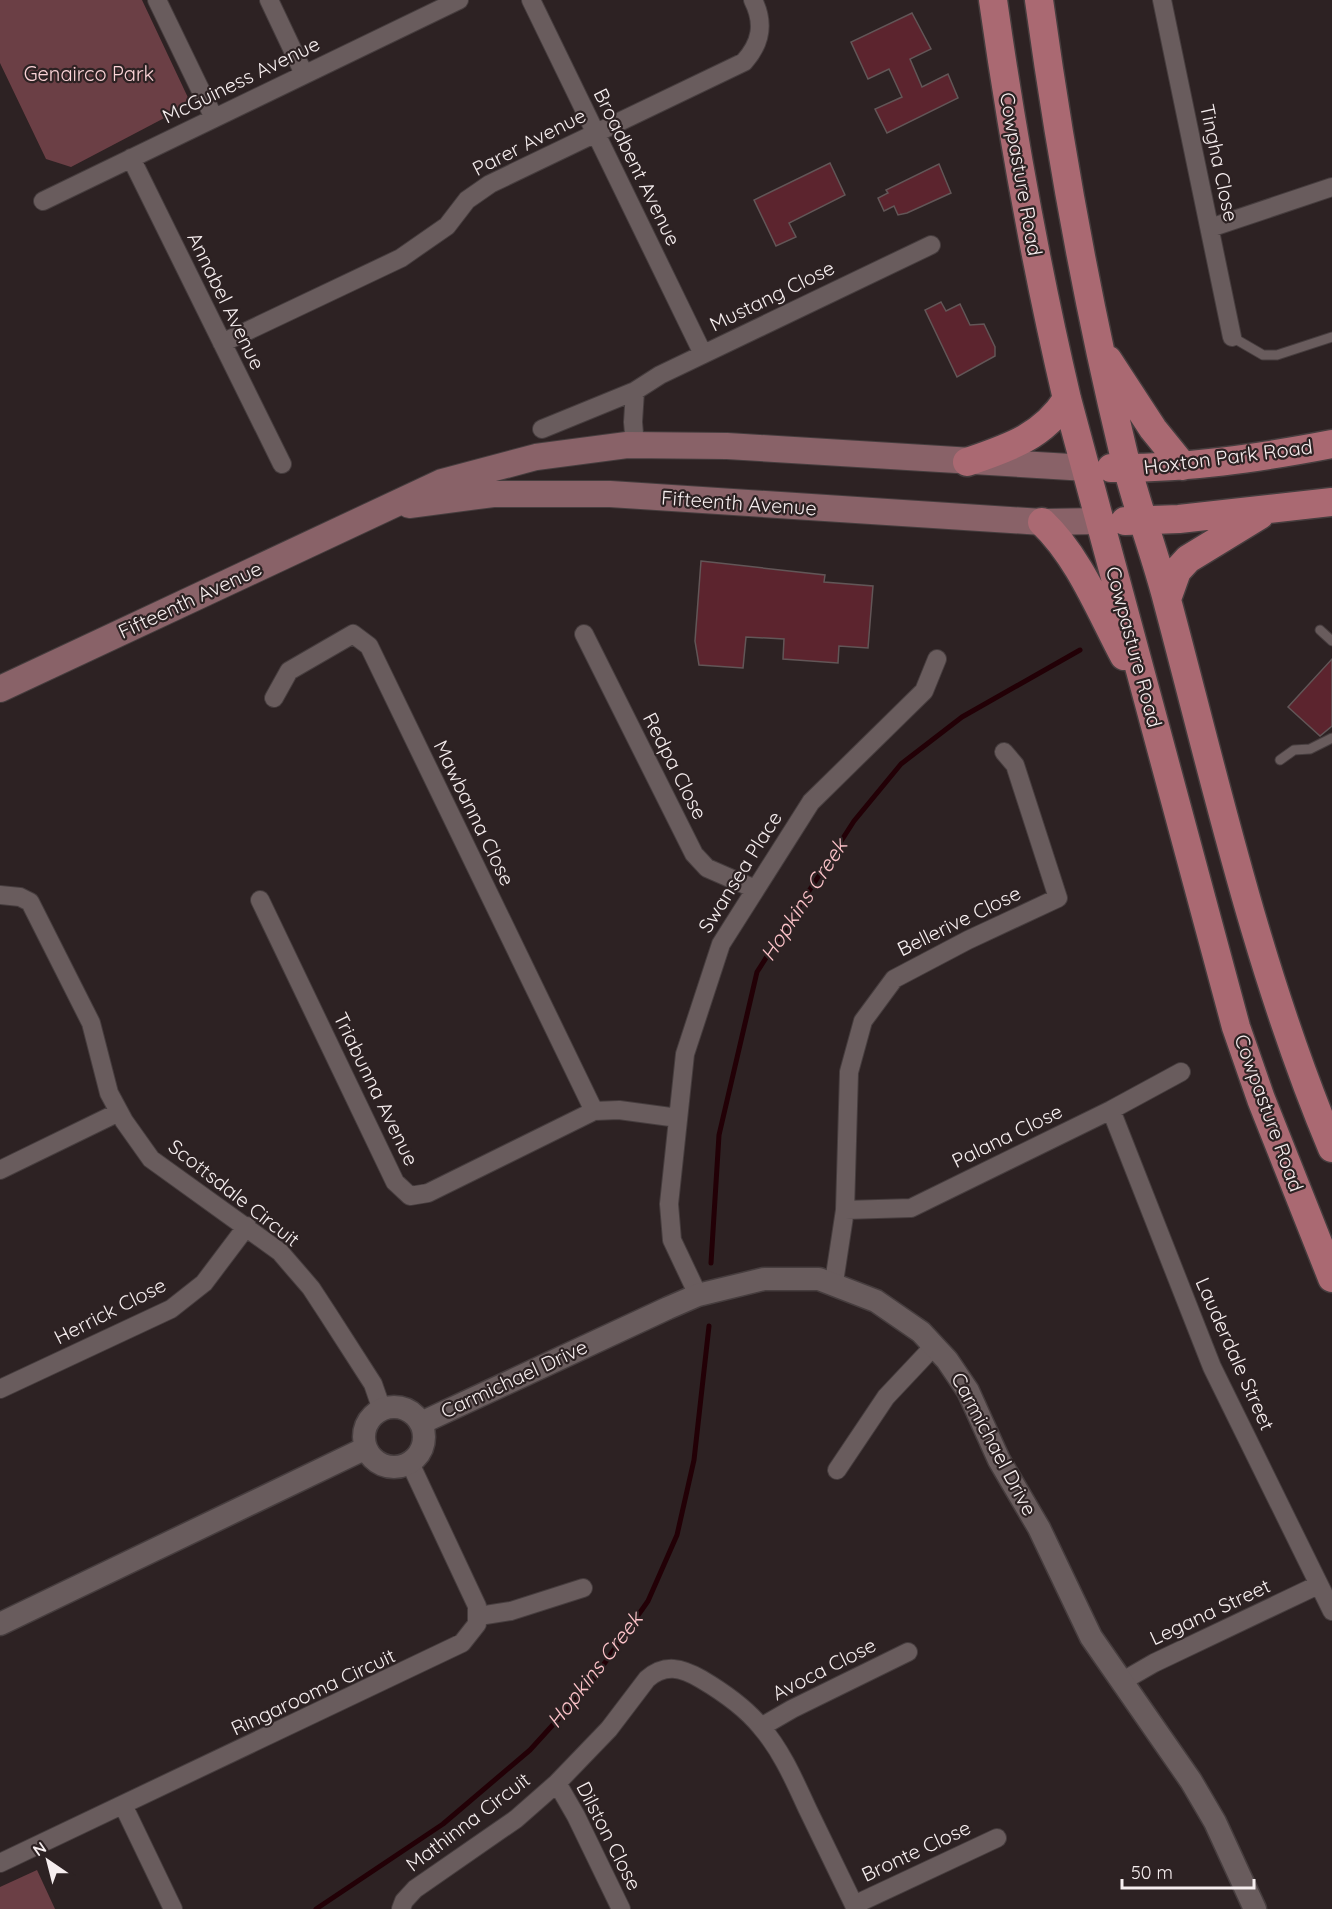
<svg xmlns="http://www.w3.org/2000/svg" width="1332" height="1909" font-family="Quicksand,sans-serif">
<style>
.green{fill:#6b3f45}
.lines{fill:none;stroke-linecap:round;stroke-linejoin:round}
.stream{stroke:#220006;stroke-width:5}
.building{fill:#5c242e;stroke:#625657;stroke-width:1.5}
.service-casing{stroke:#463d3e;stroke-width:11}
.minor-casing{stroke:#463d3e;stroke-width:20}
.tertiary-casing{stroke:#463d3e;stroke-width:25}
.secondary-casing{stroke:#463d3e;stroke-width:28}
.primary-casing{stroke:#463d3e;stroke-width:31}
.service{stroke:#695c5d;stroke-width:9}
.minor{stroke:#695c5d;stroke-width:18}
.tertiary{stroke:#695c5d;stroke-width:22}
.secondary{stroke:#896268;stroke-width:26}
.primary{stroke:#aa6972;stroke-width:28}
.labels{text-anchor:middle;stroke-width:4.5;stroke-linejoin:round;paint-order:stroke}
.park-label{font-size:20px;fill:#fbd3d7;stroke:#2d2223}
.street-label{font-size:20px;fill:#f6eeef;stroke:#2d2223}
.water-label{font-size:21px;font-style:italic;fill:#fec4ca;stroke:#2d2223}
</style>
<rect width="100%" height="100%" fill="#2d2223"/>
<path class="green" d="M 0,0 L 142,0 L 191,104 L 71,167 L 46,159 L 0,63 Z
M 37,1870 L 55,1909 L 0,1909 L 0,1887 Z"/>
<g class="lines">
<path class="stream" d="M 711,1263 L 719,1135 L 757,972 L 854,821 L 901,764 L 962,717 L 1080,650
M 316,1909 L 443,1824 L 530,1750 L 590,1684 L 648,1601 L 677,1535 L 694,1460 L 709,1326"/>
</g>
<path class="building" d="M 912,13 L 931,49 L 910,59 L 922,87 L 948,74 L 958,98 L 887,133 L 875,109 L 902,97 L 889,69 L 868,79 L 851,42 Z
M 830,163 L 845,195 L 789,223 L 796,237 L 776,246 L 754,200 Z
M 939,164 L 951,193 L 907,213 L 898,215 L 894,206 L 884,211 L 878,198 L 888,193 L 886,190 Z
M 941,302 L 946,311 L 960,304 L 970,325 L 984,324 L 995,347 L 995,356 L 957,377 L 925,310 Z
M 701,561 L 825,575 L 824,582 L 873,586 L 868,648 L 839,646 L 838,663 L 783,659 L 784,639 L 746,637 L 743,668 L 699,665 L 695,641 Z
M 1332,659 L 1332,726 L 1320,736 L 1288,707 Z"/>
<g class="lines">
<g class="service-casing">
<path id="service" d="M 1232,337 L 1263,355 L 1277,355 L 1332,337
M 1320,630 L 1332,641
M 1280,760 L 1294,750 L 1310,749 L 1332,738"/>
</g>
<g class="minor-casing">
<path id="minor" d="M 157,0 L 214,118
M 269,0 L 304,74
M 531,0 L 703,354
M 1162,0 L 1232,337
M 131,158 L 282,464
M 43,201 L 459,0
M 1210,228 L 1332,187
M 222,343 L 401,258 L 447,226 L 467,200 L 490,184 L 744,62 C 761,43 765,24 753,0
M 542,429 L 635,391 L 660,375 L 931,245
M 635,445 L 633,422 L 635,391
M 584,634 L 694,854 L 707,868 L 755,889
M 274,698 L 289,671 L 353,634 L 369,646 L 594,1111
M 0,895 L 20,897 L 30,902 L 91,1023 L 109,1093 L 124,1121 L 151,1159 L 280,1252 L 311,1288 L 328,1314 L 373,1384 L 382,1410
M 260,900 L 395,1182 L 410,1196 L 428,1193 L 594,1111 L 619,1110 L 678,1118
M 1111,1110 L 1212,1367 L 1332,1611
M 0,1170 L 119,1112
M 845,1210 L 911,1208 L 1111,1110 L 1181,1072
M 834,1282 L 845,1210 L 849,1072 L 863,1021 L 894,979 L 968,940 L 1058,898 L 1015,765 L 1004,752
M 698,1295 L 672,1240 L 669,1204 L 685,1054 L 721,944 L 811,802 L 924,691 L 937,659
M 0,1389 L 171,1309 L 204,1283 L 247,1226
M 837,1470 L 886,1397 L 934,1346
M 479,1616 L 511,1611 L 583,1588
M 1121,1682 L 1154,1663 L 1318,1585
M 761,1727 L 792,1709 L 908,1652
M 557,1783 L 576,1816 L 621,1909
M 124,1807 L 173,1909
M 0,1863 L 462,1643 L 477,1624 L 477,1606 L 410,1463
M 854,1905 L 997,1838
M 401,1909 L 404,1901 L 415,1889 L 516,1819 L 557,1783 L 609,1729 L 647,1679 C 665,1663 682,1668 701,1679 C 723,1692 745,1707 761,1727 C 782,1751 795,1782 808,1810 C 824,1843 840,1876 856,1909"/>
</g>
<g class="tertiary-casing">
<path id="tertiary" d="M364 1437a30 30 0 1 1 60 0a30 30 0 1 1-60 0Z
M 421,1423 L 668,1308 L 698,1295 L 764,1279 L 819,1279 L 876,1301 L 921,1332 L 947,1360 L 968,1391 L 999,1460 L 1039,1528 L 1091,1637 L 1191,1781 L 1215,1822 L 1255,1909
M 0,1624 L 366,1448"/>
</g>
<g class="secondary-casing">
<path id="secondary" d="M 409,505 L 493,494 L 610,494 L 1042,522 L 1100,521
M 0,689 L 442,482 L 536,457 L 627,445 L 727,446 L 1087,468"/>
</g>
<g class="primary-casing">
<path id="primary" d="M 993,0 C 1012,134 1036,267 1067,399 L 1236,1027 L 1261,1099 L 1332,1278
M 1039,0 C 1060,152 1087,302 1123,451 C 1135,502 1154,550 1167,600 C 1216,784 1258,972 1332,1148
M 1108,360 L 1153,429 L 1183,466
M 967,462 C 1008,448 1043,437 1067,399
M 1111,468 C 1185,469 1259,458 1332,444
M 1125,521 L 1179,519 L 1332,502
M 1042,522 C 1079,557 1100,611 1124,656
M 1167,599 L 1177,571 L 1188,559 L 1260,515"/>
</g>
<use href="#service" class="service"/>
<use href="#minor" class="minor"/>
<use href="#tertiary" class="tertiary"/>
<use href="#secondary" class="secondary"/>
<use href="#primary" class="primary"/>
</g>
<g class="labels">
<g class="park-label">
<text x="89" y="81">Genairco Park</text>
</g>
<g class="street-label">
<text transform="translate(241 80) rotate(-26)" y="7">McGuiness Avenue</text>
<text transform="translate(529 142) rotate(-27)" y="7">Parer Avenue</text>
<text transform="translate(1219 163) rotate(78)" y="7">Tingha Close</text>
<text transform="translate(637 167) rotate(64)" y="7">Broadbent Avenue</text>
<text transform="translate(1021 174) rotate(80)" y="7">Cowpasture Road</text>
<text transform="translate(772 296) rotate(-26)" y="7">Mustang Close</text>
<text transform="translate(226 301) rotate(64)" y="7">Annabel Avenue</text>
<text transform="translate(1228 457) rotate(-7)" y="7">Hoxton Park Road</text>
<text transform="translate(739 503) rotate(4)" y="7">Fifteenth Avenue</text>
<text transform="translate(190 600) rotate(-25)" y="7">Fifteenth Avenue</text>
<text transform="translate(1134 647) rotate(75)" y="7">Cowpasture Road</text>
<text transform="translate(675 766) rotate(63)" y="7">Redpa Close</text>
<text transform="translate(474 813) rotate(64)" y="7">Mawbanna Close</text>
<text transform="translate(740 872) rotate(-58)" y="7">Swansea Place</text>
<text transform="translate(959 921) rotate(-26)" y="7">Bellerive Close</text>
<text transform="translate(376 1089) rotate(64)" y="7">Triabunna Avenue</text>
<text transform="translate(1269 1113) rotate(70)" y="7">Cowpasture Road</text>
<text transform="translate(1007 1136) rotate(-26)" y="7">Palana Close</text>
<text transform="translate(234 1193) rotate(38)" y="7">Scottsdale Circuit</text>
<text transform="translate(110 1311) rotate(-27)" y="7">Herrick Close</text>
<text transform="translate(1235 1354) rotate(66)" y="7">Lauderdale Street</text>
<text transform="translate(514 1379) rotate(-25)" y="7">Carmichael Drive</text>
<text transform="translate(994 1444) rotate(62)" y="7">Carmichael Drive</text>
<text transform="translate(1210 1612) rotate(-25)" y="7">Legana Street</text>
<text transform="translate(824 1669) rotate(-27)" y="7">Avoca Close</text>
<text transform="translate(313 1692) rotate(-25)" y="7">Ringarooma Circuit</text>
<text transform="translate(468 1822) rotate(-37)" y="7">Mathinna Circuit</text>
<text transform="translate(609 1836) rotate(63)" y="7">Dilston Close</text>
<text transform="translate(916 1851) rotate(-25)" y="7">Bronte Close</text>
</g>
<g class="water-label">
<text transform="translate(804 900) rotate(-57)" y="7">Hopkins Creek</text>
<text transform="translate(595 1670) rotate(-52)" y="7">Hopkins Creek</text>
</g>
</g>
<g transform="translate(48 1861) rotate(325)" stroke="#2d2223" stroke-width="4.5" paint-order="stroke">
<path d="M0-4.5L10 22L0 15L-10 22Z" fill="#f6eeef"/>
<text y="-9" font-size="16" font-weight="bold" text-anchor="middle" fill="#f6eeef">N</text>
</g>
<path d="M1122 1879v9h132v-9" fill="none" stroke="#f6eeef" stroke-width="3"/>
<text x="1131" y="1879" font-size="18" fill="#f6eeef" stroke="#2d2223" stroke-width="4.5" paint-order="stroke">50 m</text>
</svg>
